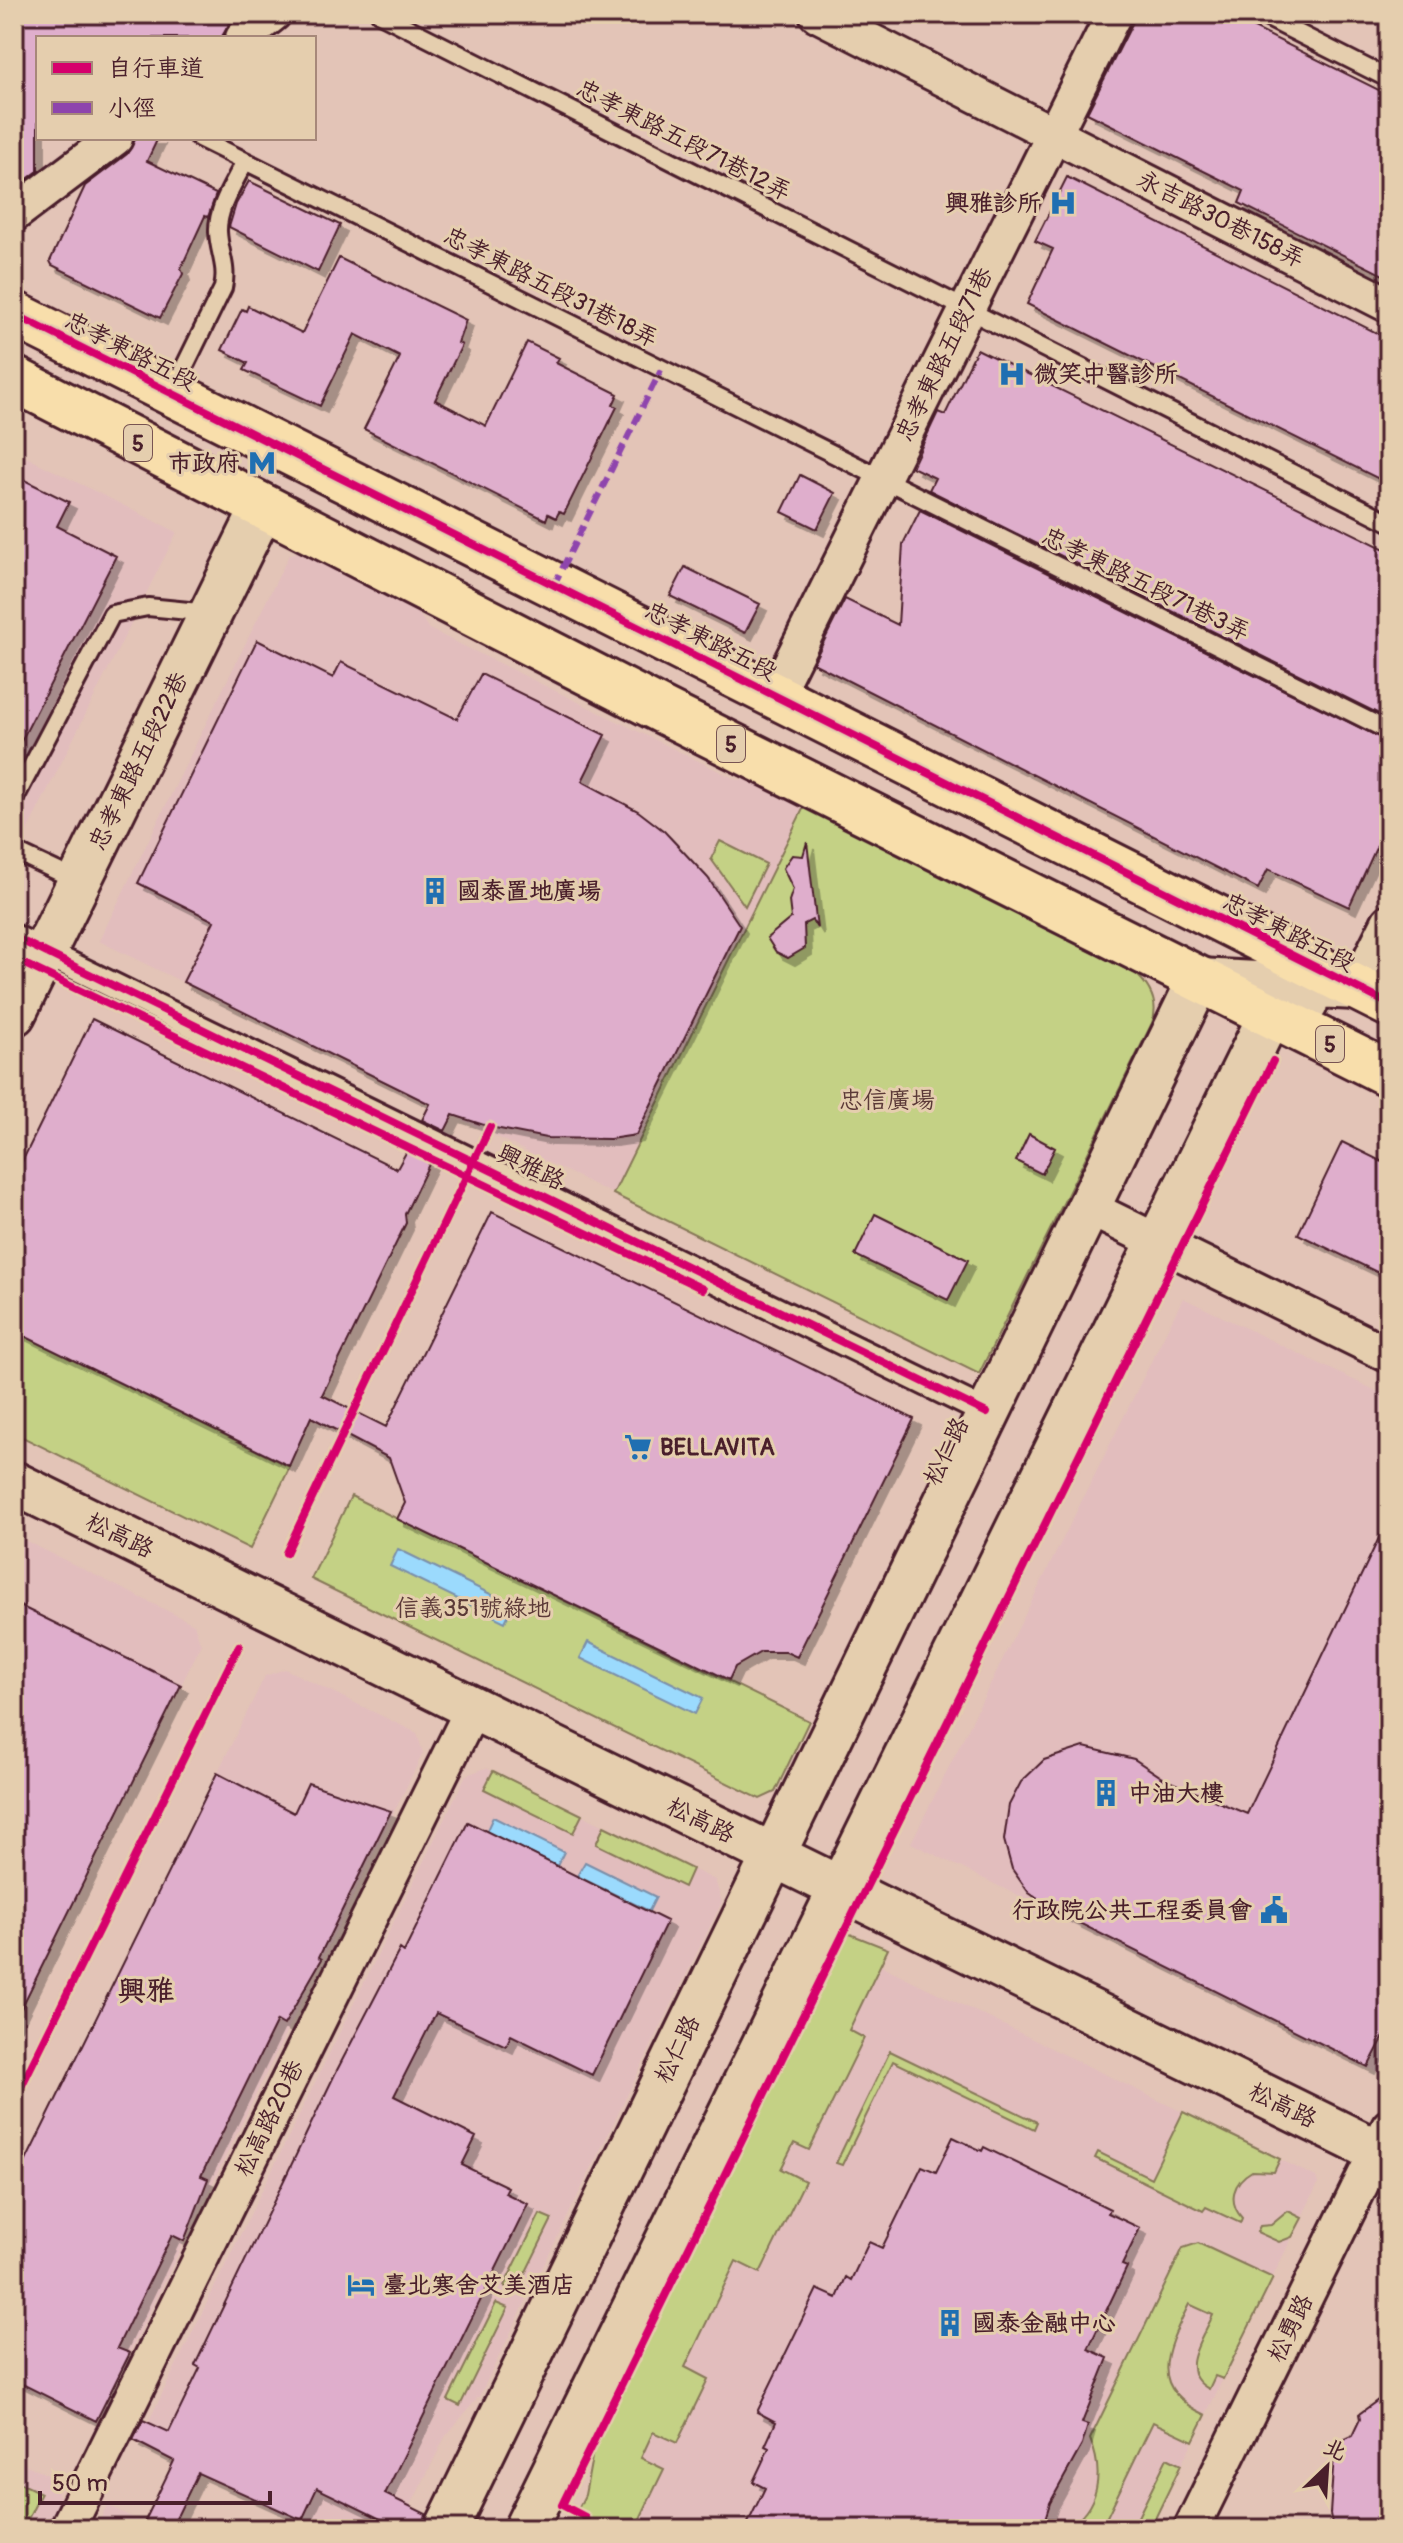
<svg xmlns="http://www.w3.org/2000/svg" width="1403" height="2543" font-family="Pangolin,'LXGW WenKai TC',sans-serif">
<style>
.built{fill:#e2bdbd}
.green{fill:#c4d185;stroke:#877858;stroke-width:2}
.water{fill:#9bdafd;stroke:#7b8fa9;stroke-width:2}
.building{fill:#dfaecc;stroke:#4a1f2b;stroke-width:2;filter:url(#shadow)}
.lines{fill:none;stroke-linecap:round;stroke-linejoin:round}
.service-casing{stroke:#4a1f2b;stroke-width:22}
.pedestrian-casing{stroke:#4a1f2b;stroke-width:30}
.minor-casing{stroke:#4a1f2b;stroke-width:40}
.tertiary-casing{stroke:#4a1f2b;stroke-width:48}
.primary-casing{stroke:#4a1f2b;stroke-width:50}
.service{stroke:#e5ceae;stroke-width:16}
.pedestrian{stroke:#e5ceae;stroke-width:24}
.minor{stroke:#e5ceae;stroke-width:34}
.tertiary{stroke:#e5ceae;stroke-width:42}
.primary{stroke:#f8deab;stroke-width:44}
.quiet{stroke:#8e44ad;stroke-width:6;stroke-dasharray:12 6;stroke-linecap:butt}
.cycleway-casing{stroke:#e5ceae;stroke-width:13}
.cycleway{stroke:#d6006c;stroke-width:8}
.labels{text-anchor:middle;stroke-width:6;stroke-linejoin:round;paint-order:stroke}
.shield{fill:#e5ceae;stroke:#785452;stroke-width:2}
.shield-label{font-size:22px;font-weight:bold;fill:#4a1f2b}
.street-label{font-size:24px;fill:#4a1f2b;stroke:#e5ceae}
.poi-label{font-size:24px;font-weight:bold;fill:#4a1f2b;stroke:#e5ceae;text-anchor:start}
.park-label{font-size:24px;fill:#5c3a38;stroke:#e5ceae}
.quarter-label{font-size:28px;font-weight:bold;fill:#4a1f2b;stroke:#e5ceae}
</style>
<defs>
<filter id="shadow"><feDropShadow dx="7" dy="7" stdDeviation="0" flood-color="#0004"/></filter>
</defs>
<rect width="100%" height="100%" fill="#e3c4b7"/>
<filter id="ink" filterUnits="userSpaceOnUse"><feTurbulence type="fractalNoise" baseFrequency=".0125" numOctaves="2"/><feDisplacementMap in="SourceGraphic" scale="16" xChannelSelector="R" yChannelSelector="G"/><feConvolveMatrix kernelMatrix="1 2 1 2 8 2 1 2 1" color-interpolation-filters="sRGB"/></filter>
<g filter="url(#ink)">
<path class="built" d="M 14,451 L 177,532 L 14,857 Z
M 301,551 L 414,607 L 429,629 L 737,780 L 755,779 L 805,805 L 613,1194 L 99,941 L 289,555 Z
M 1183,1298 L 1389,1397 L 1389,2058 L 1381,2074 L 911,1843 Z
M 14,1535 L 194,1624 L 201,1645 L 14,2023 Z
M 285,1669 L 417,1733 L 423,1753 L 96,2422 L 14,2382 L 14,2186 L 265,1676 Z
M 486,1768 L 715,1880 L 722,1902 L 480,2395 L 445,2437 L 399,2529 L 313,2529 L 138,2443 L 466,1775 Z
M 880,1965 L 1316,2177 L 1318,2184 L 1150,2529 L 606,2529 Z
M 14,2459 L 52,2477 L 60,2498 L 45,2529 L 14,2529 Z
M 107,2505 L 156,2529 L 96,2529 Z"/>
<path class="green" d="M 805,805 L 1133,971 C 1149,985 1160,1002 1152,1023 L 979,1374 L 613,1194 Z
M 720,841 L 766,864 L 745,906 L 711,859 Z
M 14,1331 L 290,1467 L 250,1549 L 14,1433 Z
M 351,1496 L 809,1721 L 775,1792 L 760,1799 L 311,1579 Z
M 493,1771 L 582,1815 L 573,1833 L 484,1789 Z
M 604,1826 L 692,1869 L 684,1887 L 596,1844 Z
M 850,1934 L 888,1949 L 849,2030 L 864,2038 L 809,2150 L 794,2143 L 781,2169 L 805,2181 L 760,2273 L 736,2261 L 685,2367 L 708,2379 L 677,2443 L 653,2432 L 641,2458 L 664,2469 L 635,2529 L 568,2529 L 585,2495 L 593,2452 L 843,1939 Z
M 890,2051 L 1037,2122 L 1034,2129 L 893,2061 L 842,2165 L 836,2163 Z
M 1183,2112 L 1280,2159 L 1274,2172 L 1252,2171 C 1233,2182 1227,2201 1242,2218 L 1240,2223 L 1206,2207 L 1203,2211 L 1095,2158 L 1098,2152 L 1151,2178 Z
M 1288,2211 L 1302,2218 L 1292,2237 L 1279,2242 L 1257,2232 L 1260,2226 L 1271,2225 Z
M 540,2214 L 552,2219 L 516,2292 L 504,2286 Z
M 1198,2243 L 1273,2278 L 1223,2379 L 1215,2376 L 1209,2389 C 1176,2372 1202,2340 1213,2315 L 1189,2304 C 1166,2351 1146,2388 1206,2415 L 1193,2441 L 1153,2422 L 1101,2529 L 1066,2529 C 1100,2508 1104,2473 1090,2439 L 1183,2248 Z
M 496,2303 L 508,2308 L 460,2406 L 448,2400 Z
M 1167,2458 L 1181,2465 L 1150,2529 L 1132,2529 Z
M 14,2480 L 41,2493 L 23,2529 L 14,2529 L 17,2518 L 14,2516 Z"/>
<path class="water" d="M 398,1549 L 513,1605 L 505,1622 L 390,1566 Z
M 588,1642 L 703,1698 L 695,1714 L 580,1658 Z
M 493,1817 L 564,1852 L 557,1866 L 486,1832 Z
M 585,1862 L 656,1897 L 649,1911 L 577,1876 Z"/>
<path class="building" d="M 14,14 L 241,14 L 230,23 L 221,38 L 38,38 L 38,171 L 14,189 Z
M 1137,14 L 1226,14 L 1389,95 L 1389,278 L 1239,203 L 1244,191 L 1087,113 Z
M 136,138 L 158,138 L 147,161 L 216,194 L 208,217 L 205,216 L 181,268 L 183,274 L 160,318 L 52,265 L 50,261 L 85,186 L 127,154 Z
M 1067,177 L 1389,339 L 1389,484 L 1027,304 L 1053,249 L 1035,241 Z
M 249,181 L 340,225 L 318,272 L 229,227 L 236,204 Z
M 339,258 L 466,320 L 458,343 L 462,345 L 435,400 L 486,426 L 527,342 L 559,358 L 556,363 L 618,394 L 613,405 L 617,407 L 564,514 L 559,512 L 556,518 L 548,514 L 546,520 L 364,429 L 400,357 L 355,334 L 320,406 L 244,370 L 248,363 L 222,350 L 242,309 L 246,311 L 248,306 L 302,333 Z
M 977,349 L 1389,551 L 1389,719 L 929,490 L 935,478 L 912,467 L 938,412 L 945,415 Z
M 14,475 L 69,502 L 57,526 L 116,556 L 14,755 Z
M 800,475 L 835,493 L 817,529 L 782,512 Z
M 920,510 L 1389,742 L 1389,841 L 1381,837 L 1349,907 L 1268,869 L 1258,889 L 813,663 L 845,599 L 898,625 L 903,544 Z
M 685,567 L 760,604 L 745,633 L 670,596 Z
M 257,640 L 333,678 L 341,662 L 457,719 L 481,674 L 605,735 L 582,781 L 638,811 L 664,831 L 708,878 L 740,926 L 636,1135 L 610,1139 L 546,1138 L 490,1127 L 453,1115 L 445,1131 L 422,1120 L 430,1104 L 183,982 L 214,921 L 138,883 Z
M 807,842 L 817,928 L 812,920 L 804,924 L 805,948 L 788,958 L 776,952 L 767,938 L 791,918 L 789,901 L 793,889 L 783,868 L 792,855 L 803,856 Z
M 92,1019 L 397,1169 L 409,1147 L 432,1158 L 405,1214 L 406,1223 L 322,1395 L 386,1427 L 492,1212 L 914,1419 L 797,1657 L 786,1652 L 761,1652 L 735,1667 L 729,1680 L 397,1519 L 405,1503 L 389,1458 L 311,1417 L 289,1466 L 14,1331 L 14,1178 Z
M 1029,1134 L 1055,1148 L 1042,1174 L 1016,1161 Z
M 1342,1142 L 1389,1165 L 1389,1278 L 1298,1234 Z
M 875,1214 L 968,1260 L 948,1300 L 855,1255 Z
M 1389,1517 L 1389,2027 L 1368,2067 L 1059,1913 L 1029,1893 L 1012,1869 L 1004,1840 L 1009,1805 L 1021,1782 L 1044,1760 L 1084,1747 L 1134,1759 L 1166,1780 L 1247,1814 Z
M 14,1603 L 181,1685 L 14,2023 Z
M 217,1773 L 294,1813 L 308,1783 L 391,1811 L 319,1957 L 322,1959 L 284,2025 L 277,2021 L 201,2176 L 208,2179 L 184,2241 L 172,2235 L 117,2348 L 130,2353 L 96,2421 L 14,2380 L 14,2185 Z
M 468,1822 L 667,1921 L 592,2075 L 511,2035 L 506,2046 L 436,2013 L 394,2096 L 476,2137 L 462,2165 L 508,2187 L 505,2193 L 528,2204 L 385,2494 L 426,2514 L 422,2529 L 401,2529 L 317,2488 L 302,2520 L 198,2473 L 171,2529 L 141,2529 L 174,2461 L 133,2440 L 143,2420 L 169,2432 L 200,2368 L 195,2365 L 335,2074 L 400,1949 L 404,1952 Z
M 953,2137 L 982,2151 L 984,2147 L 1110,2209 L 1108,2213 L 1140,2228 L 1122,2265 L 1127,2267 L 1088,2349 L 1108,2358 L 1082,2423 L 1088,2425 L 1082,2445 L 1050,2503 L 1042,2529 L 745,2529 L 765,2488 L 753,2482 L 769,2448 L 765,2446 L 776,2422 L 757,2412 L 817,2289 L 837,2298 L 846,2277 L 851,2280 L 869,2242 L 882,2248 L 922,2166 L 936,2172 Z
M 1389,2392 L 1389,2529 L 1333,2529 L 1330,2514 L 1334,2454 L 1343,2440 L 1352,2436 L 1360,2419 L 1359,2414 Z"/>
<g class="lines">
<g class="service-casing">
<path id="service" d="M 380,14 L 1389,522
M 1260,14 L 1389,79
M 199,138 L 1389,731
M 172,392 L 223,288 C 228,266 219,253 218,232 C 217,207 235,182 245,161
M 14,800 L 112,614 L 148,607 L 209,613
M 14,851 L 78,881"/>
</g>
<g class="pedestrian-casing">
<path id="pedestrian" d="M 14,937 L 987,1413"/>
</g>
<g class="minor-casing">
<path id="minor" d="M 817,14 L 1389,305
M 243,38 L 273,14
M 14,214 L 115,138
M 775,695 L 1114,14
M 1356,988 L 1389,922
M 1087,1207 L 1389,1355
M 67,2529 L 473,1708
M 1191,2529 L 1389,2127"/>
</g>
<g class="tertiary-casing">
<path id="tertiary" d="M 14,1014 L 263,507
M 14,1483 L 1389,2157
M 446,2529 L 1199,980 L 1356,988
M 525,2529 L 1270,1015 L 1306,1004"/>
</g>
<g class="primary-casing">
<path id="primary" d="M 14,314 L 1389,1004
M 14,379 L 663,711 L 1389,1074"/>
</g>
<use href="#service" class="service"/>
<use href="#pedestrian" class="pedestrian"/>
<use href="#minor" class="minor"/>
<use href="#tertiary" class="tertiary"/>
<use href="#primary" class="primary"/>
<path class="quiet" d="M 554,585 L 661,370"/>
<g class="cycleway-casing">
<path id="cycleway" d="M 14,314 L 1389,1004
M 14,937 L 987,1413
M 14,959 L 703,1289
M 286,1553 L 490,1127
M 14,2101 L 239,1646
M 587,2529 L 585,2517 L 562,2505 L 1273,1061"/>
</g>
<use href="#cycleway" class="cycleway"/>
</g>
</g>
<defs>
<g id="hospital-bare" transform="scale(2.16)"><path d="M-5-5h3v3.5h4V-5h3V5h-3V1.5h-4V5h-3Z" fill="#1f6fb2" stroke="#e5ceae" stroke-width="2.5" paint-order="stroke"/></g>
<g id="metro-bare" transform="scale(2.16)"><path d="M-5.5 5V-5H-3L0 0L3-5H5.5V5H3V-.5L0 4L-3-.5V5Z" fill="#1f6fb2" stroke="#e5ceae" stroke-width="2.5" paint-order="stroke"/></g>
<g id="building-bare" transform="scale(2.16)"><path d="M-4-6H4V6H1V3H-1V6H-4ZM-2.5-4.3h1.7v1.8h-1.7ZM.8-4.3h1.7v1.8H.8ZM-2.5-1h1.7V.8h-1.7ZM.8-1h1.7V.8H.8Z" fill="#1f6fb2" stroke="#e5ceae" stroke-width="2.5" paint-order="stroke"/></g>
<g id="supermarket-bare" transform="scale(2.16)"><path d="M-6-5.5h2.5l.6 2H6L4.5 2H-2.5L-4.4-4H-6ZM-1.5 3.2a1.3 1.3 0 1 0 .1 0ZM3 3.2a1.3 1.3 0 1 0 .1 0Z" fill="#1f6fb2" stroke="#e5ceae" stroke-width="2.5" paint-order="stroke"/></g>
<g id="civic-bare" transform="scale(2.16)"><path d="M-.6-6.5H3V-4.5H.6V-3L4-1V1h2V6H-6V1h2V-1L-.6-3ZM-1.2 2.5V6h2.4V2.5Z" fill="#1f6fb2" stroke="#e5ceae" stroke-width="2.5" paint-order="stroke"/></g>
<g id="hotel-bare" transform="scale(2.16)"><path d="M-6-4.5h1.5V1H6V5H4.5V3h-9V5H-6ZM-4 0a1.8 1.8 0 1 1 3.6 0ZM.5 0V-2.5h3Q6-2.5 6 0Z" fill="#1f6fb2" stroke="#e5ceae" stroke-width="2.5" paint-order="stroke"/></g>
</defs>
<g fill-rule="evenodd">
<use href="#hospital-bare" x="1063" y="203"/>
<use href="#hospital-bare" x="1012" y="374"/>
<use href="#metro-bare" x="262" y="463"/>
<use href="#building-bare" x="435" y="891"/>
<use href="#supermarket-bare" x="638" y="1447"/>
<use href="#building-bare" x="1106" y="1793"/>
<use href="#civic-bare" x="1274" y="1910"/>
<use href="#hotel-bare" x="361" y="2285"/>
<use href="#building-bare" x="950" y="2323"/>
</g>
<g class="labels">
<g class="shield">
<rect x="124" y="425" width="28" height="36" rx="6"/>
<rect x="717" y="726" width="28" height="36" rx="6"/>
<rect x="1316" y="1026" width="28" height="36" rx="6"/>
</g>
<g class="shield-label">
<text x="138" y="451">5</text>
<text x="731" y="752">5</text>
<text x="1330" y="1052">5</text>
</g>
<g class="street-label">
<text transform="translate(684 140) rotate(27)" y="8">忠孝東路五段71巷12弄</text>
<text transform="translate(1221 219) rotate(27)" y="8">永吉路30巷158弄</text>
<text transform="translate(551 287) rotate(27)" y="8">忠孝東路五段31巷18弄</text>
<text transform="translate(131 351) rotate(27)" y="8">忠孝東路五段</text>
<text transform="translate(944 354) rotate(-64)" y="8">忠孝東路五段71巷</text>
<text transform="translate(1146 584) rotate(26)" y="8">忠孝東路五段71巷3弄</text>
<text transform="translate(711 641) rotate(27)" y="8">忠孝東路五段</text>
<text transform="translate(138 761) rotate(-64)" y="8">忠孝東路五段22巷</text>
<text transform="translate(1289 932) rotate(27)" y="8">忠孝東路五段</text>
<text transform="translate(531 1167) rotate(26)" y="8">興雅路</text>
<text transform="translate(946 1451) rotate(-64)" y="8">松仁路</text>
<text transform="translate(120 1535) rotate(26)" y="8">松高路</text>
<text transform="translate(701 1820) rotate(26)" y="8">松高路</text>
<text transform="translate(677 2049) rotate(-64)" y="8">松仁路</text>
<text transform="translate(1283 2105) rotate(26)" y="8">松高路</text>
<text transform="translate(269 2118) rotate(-64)" y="8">松高路20巷</text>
<text transform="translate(1290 2328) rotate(-64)" y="8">松勇路</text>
</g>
<g class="poi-label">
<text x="1041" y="211" text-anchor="end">興雅診所</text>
<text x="1034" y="382">微笑中醫診所</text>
<text x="240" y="471" text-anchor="end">市政府</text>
<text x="457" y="899">國泰置地廣場</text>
<text x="660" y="1455">BELLAVITA</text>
<text x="1128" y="1801">中油大樓</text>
<text x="1252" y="1918" text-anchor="end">行政院公共工程委員會</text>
<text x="383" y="2293">臺北寒舍艾美酒店</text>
<text x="972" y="2331">國泰金融中心</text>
</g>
<g class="park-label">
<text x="887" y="1108">忠信廣場</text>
<text x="473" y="1616">信義351號綠地</text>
</g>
<g class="quarter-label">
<text x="146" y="2000">興雅</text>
</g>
</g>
<rect width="1403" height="2543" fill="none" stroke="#e5ceae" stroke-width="48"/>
<rect x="24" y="24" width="1355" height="2495" fill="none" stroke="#4a1f2b" stroke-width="3" filter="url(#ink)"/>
<rect x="36" y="36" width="280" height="104" fill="#e5ceae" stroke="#a7887a" stroke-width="2"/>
<rect x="52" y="62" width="40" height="12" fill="#d6006c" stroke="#a7887a" stroke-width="2"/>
<text x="108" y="76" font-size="24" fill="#4a1f2b">自行車道</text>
<rect x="52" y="102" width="40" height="12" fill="#8e44ad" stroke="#a7887a" stroke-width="2"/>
<text x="108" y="116" font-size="24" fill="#4a1f2b">小徑</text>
<g transform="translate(1327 2467) rotate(25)" stroke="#e5ceae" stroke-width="6" paint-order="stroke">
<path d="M0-6L14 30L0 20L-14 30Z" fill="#4a1f2b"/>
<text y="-12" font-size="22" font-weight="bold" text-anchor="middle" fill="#4a1f2b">北</text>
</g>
<path d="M40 2491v12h230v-12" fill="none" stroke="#4a1f2b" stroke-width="4"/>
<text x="52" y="2491" font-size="24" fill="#4a1f2b" stroke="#e5ceae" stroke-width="6" paint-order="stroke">50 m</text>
</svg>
